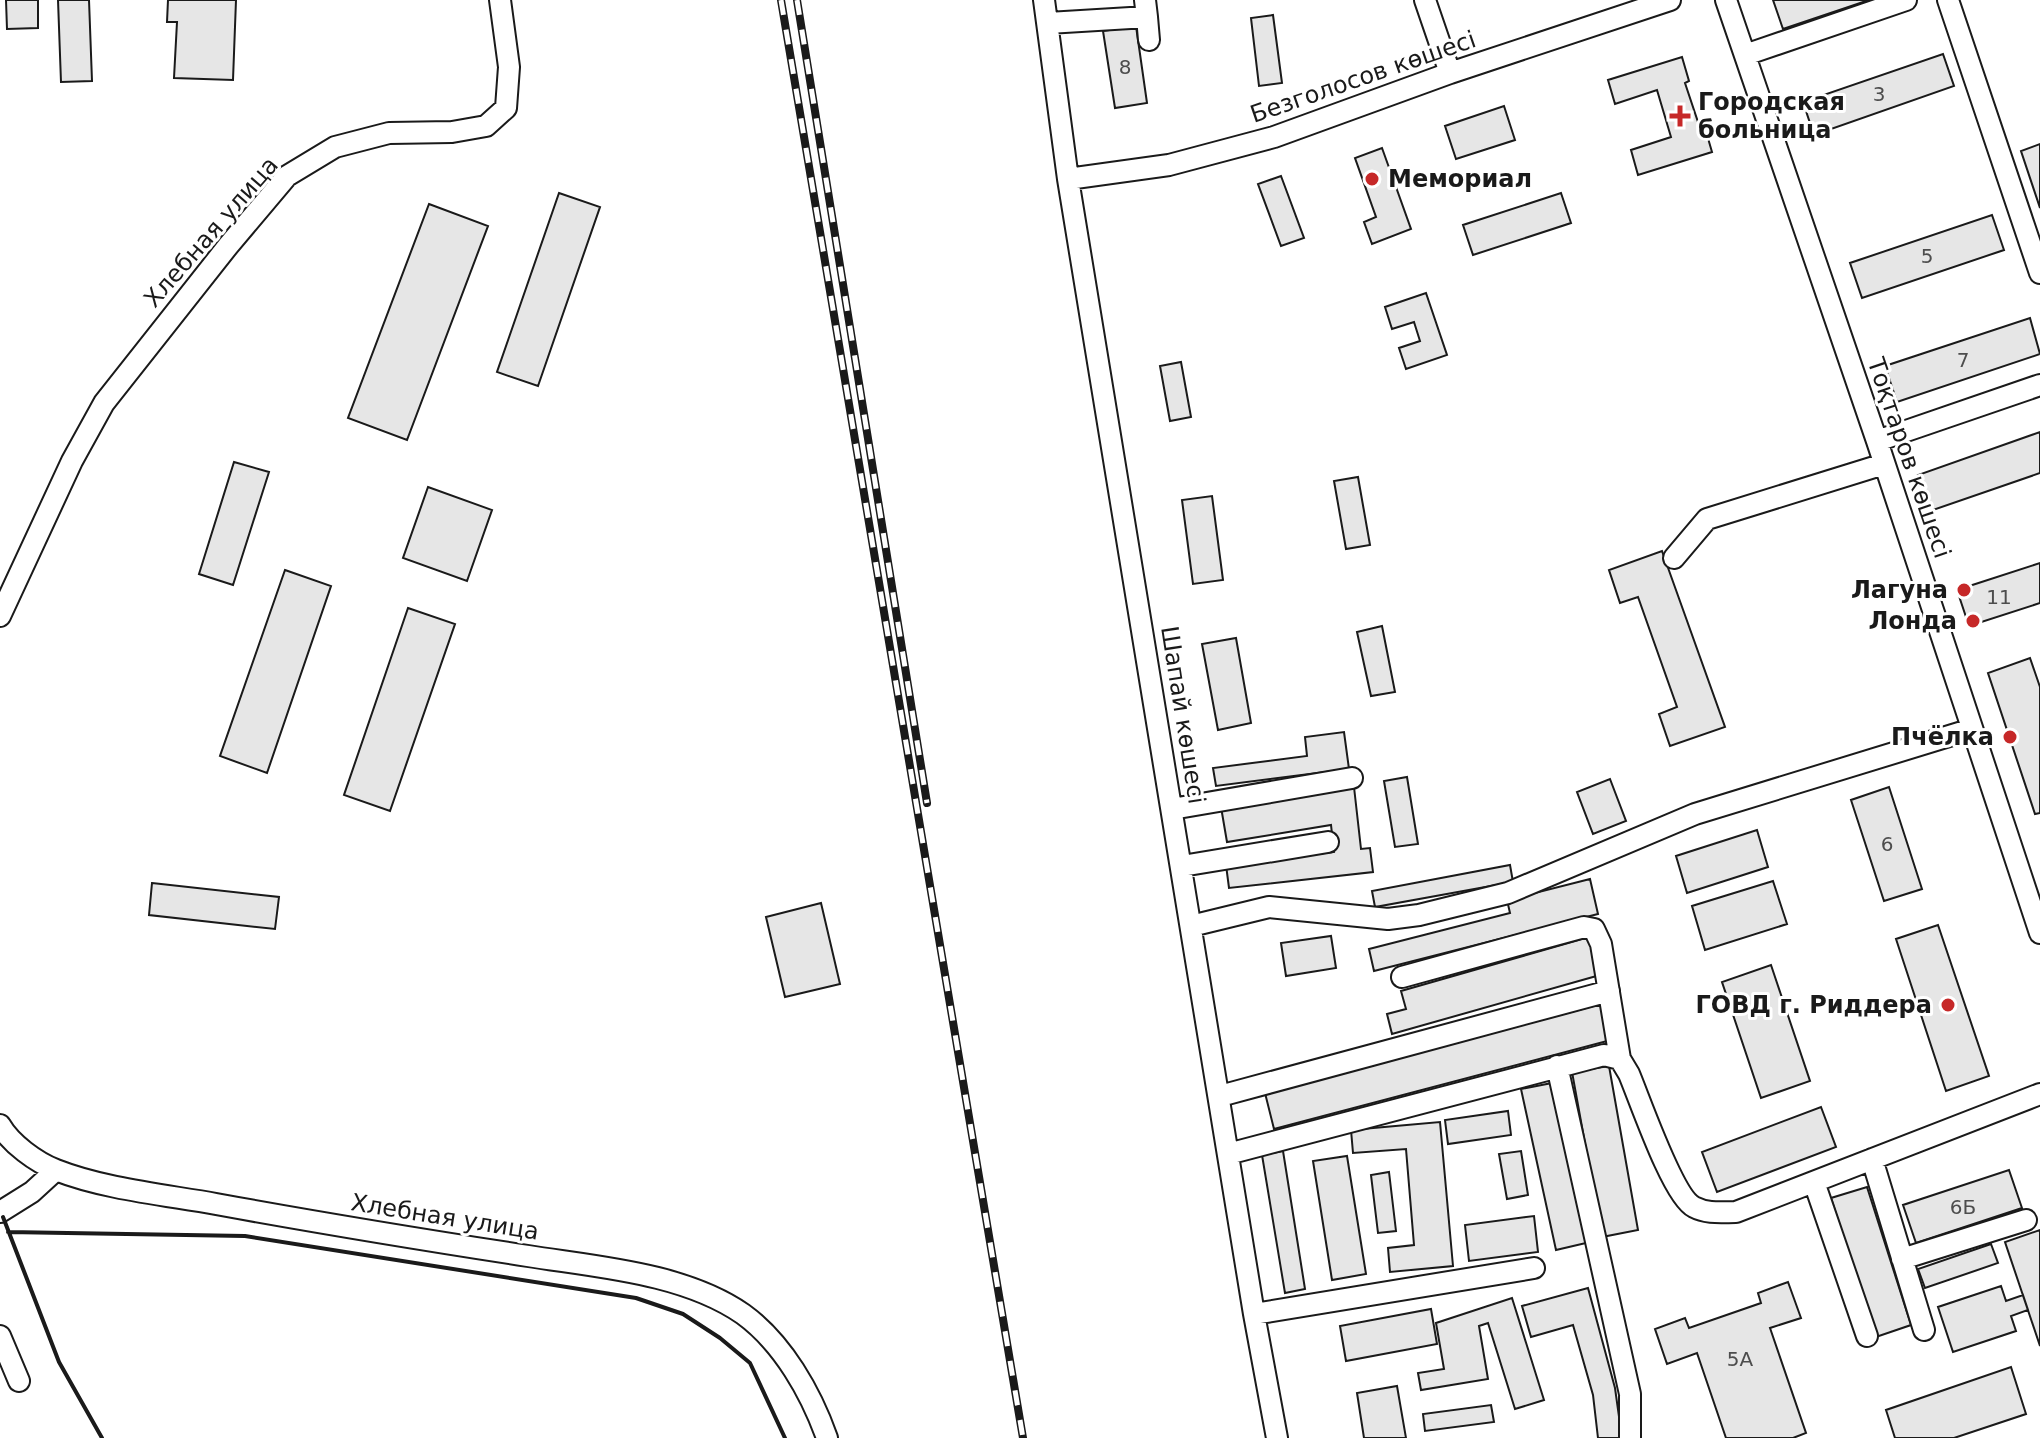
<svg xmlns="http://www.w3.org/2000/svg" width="2040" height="1438" font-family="'DejaVu Sans',sans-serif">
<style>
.building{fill:#e6e6e6;stroke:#1a1a1a;stroke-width:2}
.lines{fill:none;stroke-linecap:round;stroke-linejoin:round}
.minor-casing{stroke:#1a1a1a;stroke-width:24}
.minor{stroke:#fff;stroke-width:20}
.rail-casing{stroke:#1a1a1a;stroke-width:8}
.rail{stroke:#fff;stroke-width:5;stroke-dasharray:15;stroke-linecap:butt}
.wall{stroke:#1a1a1a;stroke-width:4}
.poi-dot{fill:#c62828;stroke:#fff;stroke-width:3}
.labels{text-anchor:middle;stroke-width:6;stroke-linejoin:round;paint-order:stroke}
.number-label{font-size:20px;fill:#4d4d4d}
.street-label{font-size:24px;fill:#1a1a1a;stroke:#fff}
.poi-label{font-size:24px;font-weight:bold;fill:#1a1a1a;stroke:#fff;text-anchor:end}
</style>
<rect width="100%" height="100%" fill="#fff"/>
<path class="building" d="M 6,0 L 38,0 L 38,28 L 7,29 Z
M 58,0 L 89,0 L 92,81 L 61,82 Z
M 168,0 L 236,0 L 233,80 L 174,78 L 177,22 L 167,22 Z
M 1773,0 L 1869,0 L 1783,29 Z
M 1273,15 L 1282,83 L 1259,86 L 1251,18 Z
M 1136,26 L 1147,103 L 1115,108 L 1103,31 Z
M 1943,54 L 1954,86 L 1814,135 L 1803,102 Z
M 1682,57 L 1689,81 L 1685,83 L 1700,128 L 1705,128 L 1712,152 L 1638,175 L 1631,150 L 1671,137 L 1657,90 L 1615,104 L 1608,80 Z
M 1504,106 L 1515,140 L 1456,159 L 1445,126 Z
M 2040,144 L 2040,208 L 2021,151 Z
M 1382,148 L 1411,229 L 1372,244 L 1364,222 L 1376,217 L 1355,158 Z
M 1281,176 L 1304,238 L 1281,246 L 1258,184 Z
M 559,193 L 600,207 L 538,386 L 497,372 Z
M 1561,193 L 1571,223 L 1473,255 L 1463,225 Z
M 429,204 L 488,226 L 407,440 L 348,418 Z
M 1992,215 L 2004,250 L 1862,298 L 1850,263 Z
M 1426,293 L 1447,355 L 1406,369 L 1399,348 L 1420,341 L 1414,322 L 1392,329 L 1385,307 Z
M 2030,318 L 2040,354 L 1897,402 L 1885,366 Z
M 1181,362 L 1191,417 L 1170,421 L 1160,366 Z
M 2040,432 L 2040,473 L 1930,511 L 1918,475 Z
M 234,462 L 269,472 L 233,585 L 199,574 Z
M 1358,477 L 1370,545 L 1346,549 L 1334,481 Z
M 428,487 L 492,510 L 467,581 L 403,558 Z
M 1212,496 L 1223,580 L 1193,584 L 1182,500 Z
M 1662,551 L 1725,727 L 1670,746 L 1659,714 L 1677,707 L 1638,597 L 1620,603 L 1609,570 Z
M 2040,563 L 2040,603 L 1969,626 L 1957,590 Z
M 285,570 L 331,586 L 267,773 L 220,756 Z
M 408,608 L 455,624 L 390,811 L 344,795 Z
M 1382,626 L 1395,692 L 1371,696 L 1357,632 Z
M 1236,638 L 1251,723 L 1218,730 L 1202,644 Z
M 2030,658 L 2040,687 L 2040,813 L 2035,814 L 1988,673 Z
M 1344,732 L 1349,769 L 1216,786 L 1213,768 L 1307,756 L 1305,737 Z
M 1407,777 L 1418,844 L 1395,847 L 1384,781 Z
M 1610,779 L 1626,821 L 1593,834 L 1577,792 Z
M 1354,787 L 1361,849 L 1370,848 L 1373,872 L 1229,888 L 1226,865 L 1334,852 L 1331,825 L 1227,842 L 1221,807 Z
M 1889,787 L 1922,889 L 1884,901 L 1851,800 Z
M 1757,830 L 1768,867 L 1687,893 L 1676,856 Z
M 1510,865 L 1513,882 L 1375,907 L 1372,891 Z
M 1590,879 L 1598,914 L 1374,971 L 1369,949 L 1510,913 L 1507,900 Z
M 1773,881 L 1787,924 L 1705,950 L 1692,906 Z
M 152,883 L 279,897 L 275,929 L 149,915 Z
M 821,903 L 840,984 L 785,997 L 766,917 Z
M 1938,925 L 1989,1076 L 1946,1091 L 1896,939 Z
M 1331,936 L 1336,968 L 1286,976 L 1281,943 Z
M 1589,937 L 1600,975 L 1392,1034 L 1387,1014 L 1406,1009 L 1401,991 Z
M 1771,965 L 1810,1081 L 1761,1098 L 1722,982 Z
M 1601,1004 L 1611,1040 L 1274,1129 L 1265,1093 Z
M 1609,1066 L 1638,1230 L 1602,1237 L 1572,1072 Z
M 1552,1083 L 1586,1243 L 1556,1250 L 1521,1089 Z
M 1821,1107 L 1836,1147 L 1717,1192 L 1702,1152 Z
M 1508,1111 L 1511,1135 L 1448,1144 L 1445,1120 Z
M 1440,1122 L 1453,1266 L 1390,1272 L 1388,1248 L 1414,1245 L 1406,1149 L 1353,1153 L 1351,1130 Z
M 1283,1151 L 1305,1289 L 1285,1293 L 1262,1155 Z
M 1521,1151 L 1528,1195 L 1507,1199 L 1499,1154 Z
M 1347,1156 L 1366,1274 L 1332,1280 L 1313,1161 Z
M 2009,1170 L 2022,1208 L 1916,1243 L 1903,1205 Z
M 1389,1172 L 1396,1231 L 1378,1233 L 1371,1175 Z
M 1867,1187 L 1911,1325 L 1876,1337 L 1831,1198 Z
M 1534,1216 L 1538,1252 L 1469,1261 L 1465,1225 Z
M 2040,1230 L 2040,1346 L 2005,1242 Z
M 1991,1244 L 1998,1263 L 1925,1288 L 1918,1269 Z
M 1788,1282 L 1801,1318 L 1770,1328 L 1806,1433 L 1793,1438 L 1726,1438 L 1697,1353 L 1667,1364 L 1655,1329 L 1685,1318 L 1689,1328 L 1761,1303 L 1758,1293 Z
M 2001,1286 L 2006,1301 L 2023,1295 L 2028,1310 L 2011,1316 L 2016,1331 L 1953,1352 L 1938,1307 Z
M 1588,1288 L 1615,1388 L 1622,1438 L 1598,1438 L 1593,1395 L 1573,1325 L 1531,1337 L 1522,1306 Z
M 1512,1298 L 1544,1400 L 1515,1409 L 1488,1323 L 1479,1326 L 1488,1379 L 1421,1390 L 1418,1373 L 1444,1369 L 1436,1323 Z
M 1431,1309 L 1437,1344 L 1346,1361 L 1340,1326 Z
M 2011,1367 L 2026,1414 L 1954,1438 L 1895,1438 L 1886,1410 Z
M 1397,1386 L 1406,1438 L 1364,1438 L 1357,1393 Z
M 1491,1405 L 1494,1422 L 1425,1431 L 1423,1414 Z"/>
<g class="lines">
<g class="minor-casing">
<path id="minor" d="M 1044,0 L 1068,179 L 1254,1314 L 1277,1438
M 1425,0 L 1450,73
M 1726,0 L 1877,441 L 2040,933
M 1948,0 L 2040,273
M 1147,17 L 1149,40
M 1048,23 L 1147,17 L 1145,0
M 1745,55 L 1906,0
M 1068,179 L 1169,165 L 1274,137 L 1450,73 L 1670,0
M 1877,441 L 2040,385
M 1674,558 L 1707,519 L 1884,464
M 0,616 L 72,461 L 104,403 L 228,246 L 287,176 L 335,147 L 389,133 L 452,132 L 486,126 L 506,108 L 509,67 L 500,0
M 1172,809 L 1352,778
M 1182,866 L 1328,842
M 1191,926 L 1269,907 L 1388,919 L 1419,915 L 1508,893 L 1695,814 L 1972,729
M 1402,977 L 1584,927 L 1594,929 L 1601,944 L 1620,1059
M 1557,1066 L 1630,1394 L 1630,1438
M 1220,1096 L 1609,991
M 0,1125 C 11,1144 36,1162 56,1170 C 104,1189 166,1195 216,1204 C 320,1223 424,1240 528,1256 C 597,1267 684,1273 743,1314 C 783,1343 811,1393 827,1438
M 1228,1154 L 1604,1055 L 1620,1059 L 1629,1074 C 1640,1100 1673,1197 1694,1207 C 1707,1214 1722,1212 1736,1212 L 2040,1094
M 1872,1159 L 1924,1330
M 1814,1182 L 1867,1336
M 0,1212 L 32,1192 L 56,1170
M 1902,1259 L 2026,1220
M 1254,1314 L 1534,1268
M 0,1336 L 19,1381"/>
</g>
<use href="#minor" class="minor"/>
<g class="rail-casing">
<path id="rail" d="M 781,0 L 1023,1438
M 797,0 L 927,803"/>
</g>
<use href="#rail" class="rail"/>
<path class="wall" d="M 3,1217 L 59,1362 L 102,1438
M 8,1232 L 245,1236 L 636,1298 L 683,1314 L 720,1338 L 750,1363 L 785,1438"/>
</g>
<g class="poi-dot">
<path d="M1676 104h8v8h8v8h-8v8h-8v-8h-8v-8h8z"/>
<circle cx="1372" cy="179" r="8"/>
<circle cx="1964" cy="590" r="8"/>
<circle cx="1973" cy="621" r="8"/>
<circle cx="2010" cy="737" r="8"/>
<circle cx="1948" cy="1005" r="8"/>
</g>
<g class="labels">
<g class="number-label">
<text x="1125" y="74">8</text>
<text x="1879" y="101">3</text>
<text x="1927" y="263">5</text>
<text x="1963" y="367">7</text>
<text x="1999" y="604">11</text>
<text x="1887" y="851">6</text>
<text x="1963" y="1214">6Б</text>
<text x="1740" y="1366">5А</text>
</g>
<g class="street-label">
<text transform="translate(1363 77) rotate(-19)" y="8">Безголосов көшесі</text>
<text transform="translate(211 232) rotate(-49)" y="8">Хлебная улица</text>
<text transform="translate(1909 458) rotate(71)" y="8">Тоқтаров көшесі</text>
<text transform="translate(1183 715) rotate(81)" y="8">Шапай көшесі</text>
<text transform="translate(445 1217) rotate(9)" y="8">Хлебная улица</text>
</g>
<g class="poi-label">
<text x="1698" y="110" text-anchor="start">Городская<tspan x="1698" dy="28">больница</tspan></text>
<text x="1388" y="187" text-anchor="start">Мемориал</text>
<text x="1948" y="598">Лагуна</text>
<text x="1957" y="629">Лонда</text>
<text x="1994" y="745">Пчёлка</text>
<text x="1932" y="1013">ГОВД г. Риддера</text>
</g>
</g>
</svg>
